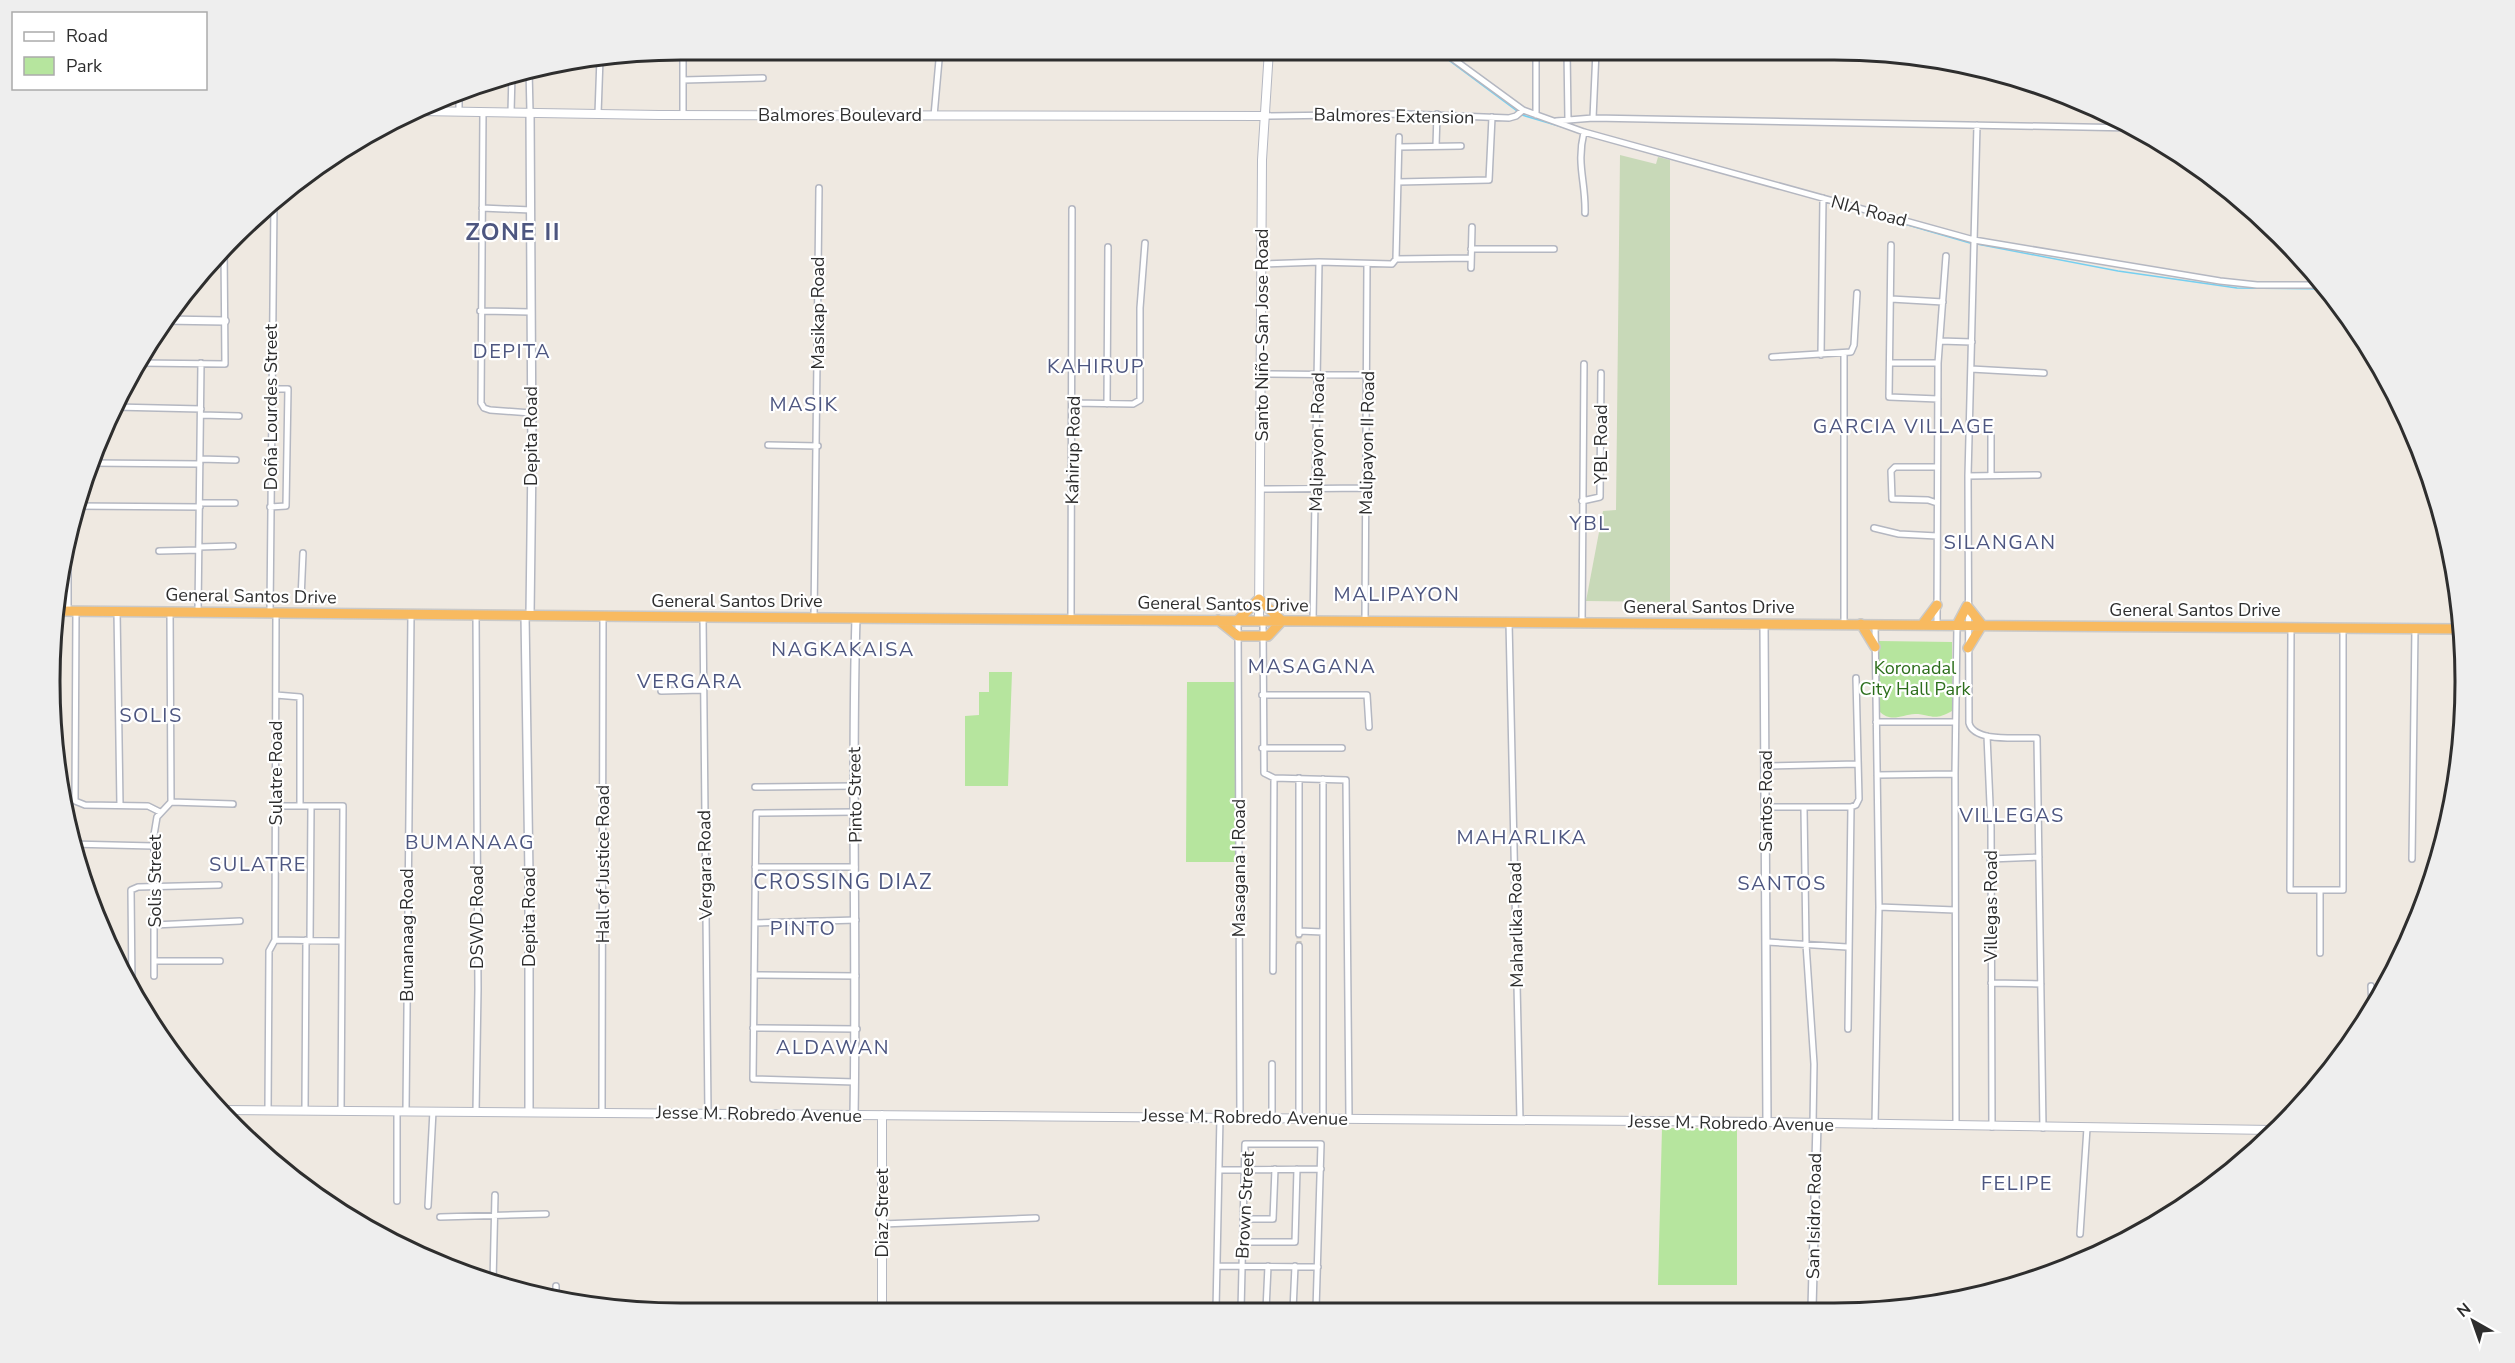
<svg xmlns="http://www.w3.org/2000/svg" width="2515" height="1363" font-family="'Nunito Sans',sans-serif">
<style>
.green{fill:#b6e59e}
.cemetery{fill:#c8d9b8}
.lines{fill:none;stroke-linecap:round;stroke-linejoin:round}
.stream{stroke:#75cff0;stroke-width:1.5}
.minor-tunnel{stroke:#c8c4bd;stroke-width:5;stroke-dasharray:5 2.5;stroke-linecap:butt}
.minor-casing{stroke:#b4b7c1;stroke-width:8}
.tertiary-casing{stroke:#b4b7c1;stroke-width:10}
.secondary-casing{stroke:#b4b7c1;stroke-width:10}
.trunk-casing{stroke:#c9c9c9;stroke-width:12}
.minor{stroke:#fff;stroke-width:5}
.tertiary{stroke:#fff;stroke-width:7}
.secondary{stroke:#fff;stroke-width:8}
.trunk{stroke:#f8ba60;stroke-width:9}
.labels{text-anchor:middle;stroke-width:4.5;stroke-linejoin:round;paint-order:stroke}
.street-label{font-size:18px;fill:#2e2e2e;stroke:#fff}
.park-label{font-size:18px;fill:#2c6e1b;stroke:#fff}
.neighbourhood-label{font-size:20px;letter-spacing:1.5px;fill:#4d5680;stroke:#fff}
.quarter-label{font-size:21px;letter-spacing:1.5px;fill:#4d5680;stroke:#fff}
.district-label{font-size:24px;font-weight:bold;letter-spacing:1.5px;fill:#4d5680;stroke:#fff}
.rim{fill:none;stroke:#2e2e2e;stroke-width:3}
</style>
<rect width="100%" height="100%" fill="#efe9e1"/>
<path class="green" d="M 1879,641 L 1952,642 L 1952,711 C 1933,722 1931,714 1915,714 C 1901,715 1891,723 1879,711 Z
M 989,672 L 1012,672 L 1008,786 L 960,786 L 965,786 L 965,716 L 979,715 L 979,692 L 989,692 Z
M 1187,682 L 1236,682 L 1235,862 L 1186,862 Z
M 1662,1128 L 1737,1128 L 1737,1285 L 1658,1285 Z"/>
<path class="cemetery" d="M 1620,155 L 1656,164 L 1658,157 L 1670,160 L 1670,602 L 1586,601 L 1603,511 L 1616,510 Z"/>
<g class="lines">
<path class="stream" d="M 1435,50 L 1517,111
M 1522,115 L 1569,129
M 1834,204 L 1891,220
M 1894,221 L 1970,243
M 1977,244 L 2118,271 L 2237,288 L 2328,289"/>
<path class="minor-tunnel" d="M 1299,946 L 1299,934"/>
<g class="minor-casing">
<path id="minor" d="M 683,50 L 683,115
M 1441,50 L 1523,110 L 1584,132 L 1974,240 L 2220,281 L 2257,285 L 2324,285
M 1567,50 L 1568,120
M 529,69 L 530,112
M 492,79 L 512,80
M 683,80 L 763,78
M 459,111 L 459,92
M 483,112 L 481,403 L 484,408 L 490,410 L 531,413
M 511,112 L 512,74
M 598,114 L 600,58
M 1536,115 L 1536,50
M 934,116 L 939,60
M 1263,116 L 1407,114 L 1509,118 L 1516,116 L 1523,110
M 1593,118 L 1596,51
M 1556,121 L 1593,118 L 2134,128
M 1977,125 L 1968,476 L 1969,723 C 1974,743 2020,737 2037,738 L 2043,1128
M 1584,132 C 1576,165 1586,182 1585,213
M 1436,146 L 1437,114
M 1399,147 L 1461,146
M 1398,182 L 1489,180 L 1492,117
M 482,208 L 531,210
M 1891,245 L 1889,397 L 1938,399
M 1471,249 L 1554,249
M 1396,259 L 1399,137
M 1262,264 L 1319,262 L 1392,264 L 1396,259 L 1471,258
M 1471,268 L 1472,227
M 1891,299 L 1943,302
M 175,306 L 175,320
M 480,311 L 530,312
M 1940,341 L 1972,342
M 1821,355 L 1823,198
M 1772,357 L 1851,352 L 1854,345 L 1857,293
M 139,363 L 225,364 L 224,248
M 1890,363 L 1938,363
M 1971,369 L 2044,373
M 1261,374 L 1368,375
M 1073,403 L 1133,404 L 1140,400 L 1140,308 L 1145,243
M 1107,404 L 1108,247
M 115,407 L 201,409
M 201,415 L 239,416
M 1991,433 L 1991,475
M 768,445 L 818,446
M 200,459 L 236,460
M 90,463 L 200,464
M 1968,476 L 2038,475
M 1261,489 L 1366,488
M 1582,501 L 1600,497 L 1601,373
M 200,503 L 235,503
M 1937,503 L 1928,500 L 1892,499 L 1891,471 L 1895,467 L 1937,467
M 75,506 L 200,507
M 270,507 L 286,506 L 288,389 L 271,389
M 1874,528 L 1899,534 L 1937,536
M 199,547 L 233,546
M 159,551 L 199,550
M 301,599 L 303,553
M 68,611 L 68,534
M 76,611 L 75,801 L 85,805 L 148,806 L 160,812
M 117,611 L 120,805
M 198,612 L 201,363
M 270,613 L 274,202
M 476,614 L 478,989 L 476,1112
M 703,617 L 708,1113
M 814,618 L 819,188
M 1071,619 L 1072,209
M 1238,620 L 1240,1117
M 1263,621 L 1264,773 L 1274,778 L 1346,780 L 1349,1118
M 1313,621 L 1319,262
M 1365,622 L 1367,264
M 1509,622 L 1520,1120
M 1582,623 L 1584,364
M 1844,624 L 1844,354
M 1937,625 L 1938,363 L 1946,256
M 2291,627 L 2290,890 L 2343,890 L 2343,627
M 661,691 L 703,690
M 276,695 L 300,697 L 300,806
M 1262,695 L 1367,695 L 1369,727
M 1876,722 L 1955,722
M 1987,736 L 1991,827 L 1992,1127
M 1262,748 L 1342,748
M 1765,766 L 1858,764
M 1877,775 L 1955,774
M 755,787 L 854,786
M 171,802 L 233,804
M 276,806 L 343,806 L 341,1111
M 1766,807 L 1851,807 L 1848,1029
M 1851,807 L 1856,805 L 1859,799 L 1856,678
M 1804,809 L 1806,944 L 1814,1064 L 1813,1124
M 855,812 L 756,813 L 753,1079 L 855,1082
M 71,844 L 153,846
M 1990,859 L 2039,857
M 2412,859 L 2415,628
M 755,867 L 855,867
M 2320,890 L 2320,953
M 1879,907 L 1955,910
M 755,923 L 856,920
M 154,925 L 240,921
M 1299,931 L 1323,932
M 1299,934 L 1299,778
M 275,940 L 342,941
M 310,941 L 311,806
M 1767,942 L 1847,947
M 1299,946 L 1299,1118
M 154,961 L 220,961
M 1273,971 L 1274,778
M 754,975 L 856,976
M 154,976 L 154,835 L 157,817 L 171,802 L 170,612
M 1991,983 L 2041,984
M 2371,986 L 2372,1010
M 132,988 L 131,890 L 138,887 L 219,885
M 753,1028 L 857,1029
M 268,1110 L 269,951 L 275,940 L 276,613
M 305,1110 L 306,940
M 397,1111 L 397,1201
M 406,1111 L 411,614
M 602,1112 L 603,616
M 1272,1118 L 1272,1064
M 1323,1118 L 1323,779
M 1875,1125 L 1879,907 L 1875,624
M 1956,1126 L 1955,774 L 1957,625
M 1219,1170 L 1321,1169
M 428,1206 L 433,1111
M 440,1217 L 546,1214
M 1243,1219 L 1273,1219 L 1275,1169
M 882,1224 L 1036,1218
M 2080,1234 L 2087,1128
M 1243,1242 L 1295,1242 L 1297,1169
M 1217,1266 L 1318,1267
M 493,1282 L 495,1195
M 556,1298 L 556,1286
M 1216,1310 L 1220,1117
M 1241,1310 L 1245,1144 L 1321,1144 L 1316,1310
M 1266,1310 L 1268,1266
M 1293,1310 L 1295,1266"/>
</g>
<g class="tertiary-casing">
<path id="tertiary" d="M 164,320 L 225,321
M 525,615 L 529,874 L 529,1111
M 530,615 L 532,458 L 530,112
M 1764,624 L 1767,1122
M 854,1115 C 857,949 851,784 856,618
M 1812,1308 L 1817,1124"/>
</g>
<g class="secondary-casing">
<path id="secondary" d="M 418,111 L 659,115 L 1263,116
M 1259,621 L 1262,160 L 1269,50
M 218,1110 L 1767,1122 L 2272,1130
M 882,1311 L 882,1115"/>
</g>
<g class="trunk-casing">
<path id="trunk" d="M 56,611 L 703,617 L 2462,629
M 1218,620 L 1238,636 L 1268,636 L 1282,621
M 1238,620 L 1259,599 L 1282,621
M 1861,624 L 1875,647
M 1922,625 L 1937,605
M 1957,625 L 1967,606 L 1982,625
M 1968,648 L 1982,625"/>
</g>
<use href="#minor" class="minor"/>
<use href="#tertiary" class="tertiary"/>
<use href="#secondary" class="secondary"/>
<use href="#trunk" class="trunk"/>
</g>
<g class="labels">
<g class="street-label">
<text x="840" y="121">Balmores Boulevard</text>
<text transform="translate(1394 116) rotate(1)" y="6">Balmores Extension</text>
<text transform="translate(1869 211) rotate(15)" y="6">NIA Road</text>
<text transform="translate(818 313) rotate(-90)" y="6">Masikap Road</text>
<text transform="translate(1262 335) rotate(-90)" y="6">Santo Niño-San Jose Road</text>
<text transform="translate(271 407) rotate(-90)" y="6">Doña Lourdes Street</text>
<text transform="translate(531 436) rotate(-90)" y="6">Depita Road</text>
<text transform="translate(1317 442) rotate(-89)" y="6">Malipayon I Road</text>
<text transform="translate(1367 443) rotate(-89)" y="6">Malipayon II Road</text>
<text transform="translate(1601 444) rotate(-90)" y="6">YBL Road</text>
<text transform="translate(1073 450) rotate(-89)" y="6">Kahirup Road</text>
<text transform="translate(251 596) rotate(1)" y="6">General Santos Drive</text>
<text x="737" y="607">General Santos Drive</text>
<text transform="translate(1223 604) rotate(1)" y="6">General Santos Drive</text>
<text x="1709" y="613">General Santos Drive</text>
<text x="2195" y="616">General Santos Drive</text>
<text transform="translate(276 773) rotate(-90)" y="6">Sulatre Road</text>
<text transform="translate(855 795) rotate(-91)" y="6">Pinto Street</text>
<text transform="translate(1766 801) rotate(-90)" y="6">Santos Road</text>
<text transform="translate(603 864) rotate(-90)" y="6">Hall of Justice Road</text>
<text transform="translate(705 865) rotate(-91)" y="6">Vergara Road</text>
<text transform="translate(1239 868) rotate(-90)" y="6">Masagana I Road</text>
<text transform="translate(155 881) rotate(-90)" y="6">Solis Street</text>
<text transform="translate(1991 906) rotate(-90)" y="6">Villegas Road</text>
<text transform="translate(477 917) rotate(-90)" y="6">DSWD Road</text>
<text transform="translate(529 917) rotate(-90)" y="6">Depita Road</text>
<text transform="translate(1516 925) rotate(-91)" y="6">Maharlika Road</text>
<text transform="translate(407 935) rotate(-90)" y="6">Bumanaag Road</text>
<text transform="translate(759 1114) rotate(1)" y="6">Jesse M. Robredo Avenue</text>
<text transform="translate(1245 1117) rotate(1)" y="6">Jesse M. Robredo Avenue</text>
<text transform="translate(1731 1123) rotate(1)" y="6">Jesse M. Robredo Avenue</text>
<text transform="translate(1245 1205) rotate(-87)" y="6">Brown Street</text>
<text transform="translate(882 1213) rotate(-90)" y="6">Diaz Street</text>
<text transform="translate(1814 1216) rotate(-89)" y="6">San Isidro Road</text>
</g>
<g class="park-label">
<text x="1915" y="674">Koronadal<tspan x="1915" dy="21">City Hall Park</tspan></text>
</g>
<g class="neighbourhood-label">
<text x="512" y="358">DEPITA</text>
<text x="1096" y="373">KAHIRUP</text>
<text x="804" y="411">MASIK</text>
<text x="1904" y="433">GARCIA VILLAGE</text>
<text x="1590" y="530">YBL</text>
<text x="2000" y="549">SILANGAN</text>
<text x="1397" y="601">MALIPAYON</text>
<text x="843" y="656">NAGKAKAISA</text>
<text x="1312" y="673">MASAGANA</text>
<text x="690" y="688">VERGARA</text>
<text x="151" y="722">SOLIS</text>
<text x="2012" y="822">VILLEGAS</text>
<text x="1522" y="844">MAHARLIKA</text>
<text x="470" y="849">BUMANAAG</text>
<text x="258" y="871">SULATRE</text>
<text x="1782" y="890">SANTOS</text>
<text x="803" y="935">PINTO</text>
<text x="833" y="1054">ALDAWAN</text>
<text x="2017" y="1190">FELIPE</text>
</g>
<g class="quarter-label">
<text x="843" y="889">CROSSING DIAZ</text>
</g>
<g class="district-label">
<text x="513" y="240">ZONE II</text>
</g>
</g>
<path d="M0 0H2515V1363H0ZM681 60H1834A621 621 0 0 1 2455 681V682A621 621 0 0 1 1834 1303H681A621 621 0 0 1 60 682V681A621 621 0 0 1 681 60Z" fill="#eee" fill-rule="evenodd"/>
<path class="rim" d="M681 60H1834A621 621 0 0 1 2455 681V682A621 621 0 0 1 1834 1303H681A621 621 0 0 1 60 682V681A621 621 0 0 1 681 60Z"/>
<rect x="12" y="12" width="195" height="78" fill="#ffffff" stroke="#ababab" stroke-width="1.5"/>
<rect x="24" y="32" width="30" height="9" fill="#ffffff" stroke="#ababab" stroke-width="1.5"/>
<text x="66" y="42" font-size="18" fill="#2e2e2e">Road</text>
<rect x="24" y="57" width="30" height="18" fill="#b6e59e" stroke="#ababab" stroke-width="1.5"/>
<text x="66" y="72" font-size="18" fill="#2e2e2e">Park</text>
<g transform="translate(2473 1321) rotate(320)" stroke="#ffffff" stroke-width="4.5" paint-order="stroke">
<path d="M0-4.5L10 22L0 15L-10 22Z" fill="#2e2e2e"/>
<text y="-9" font-size="16" font-weight="bold" text-anchor="middle" fill="#2e2e2e">N</text>
</g>
</svg>
